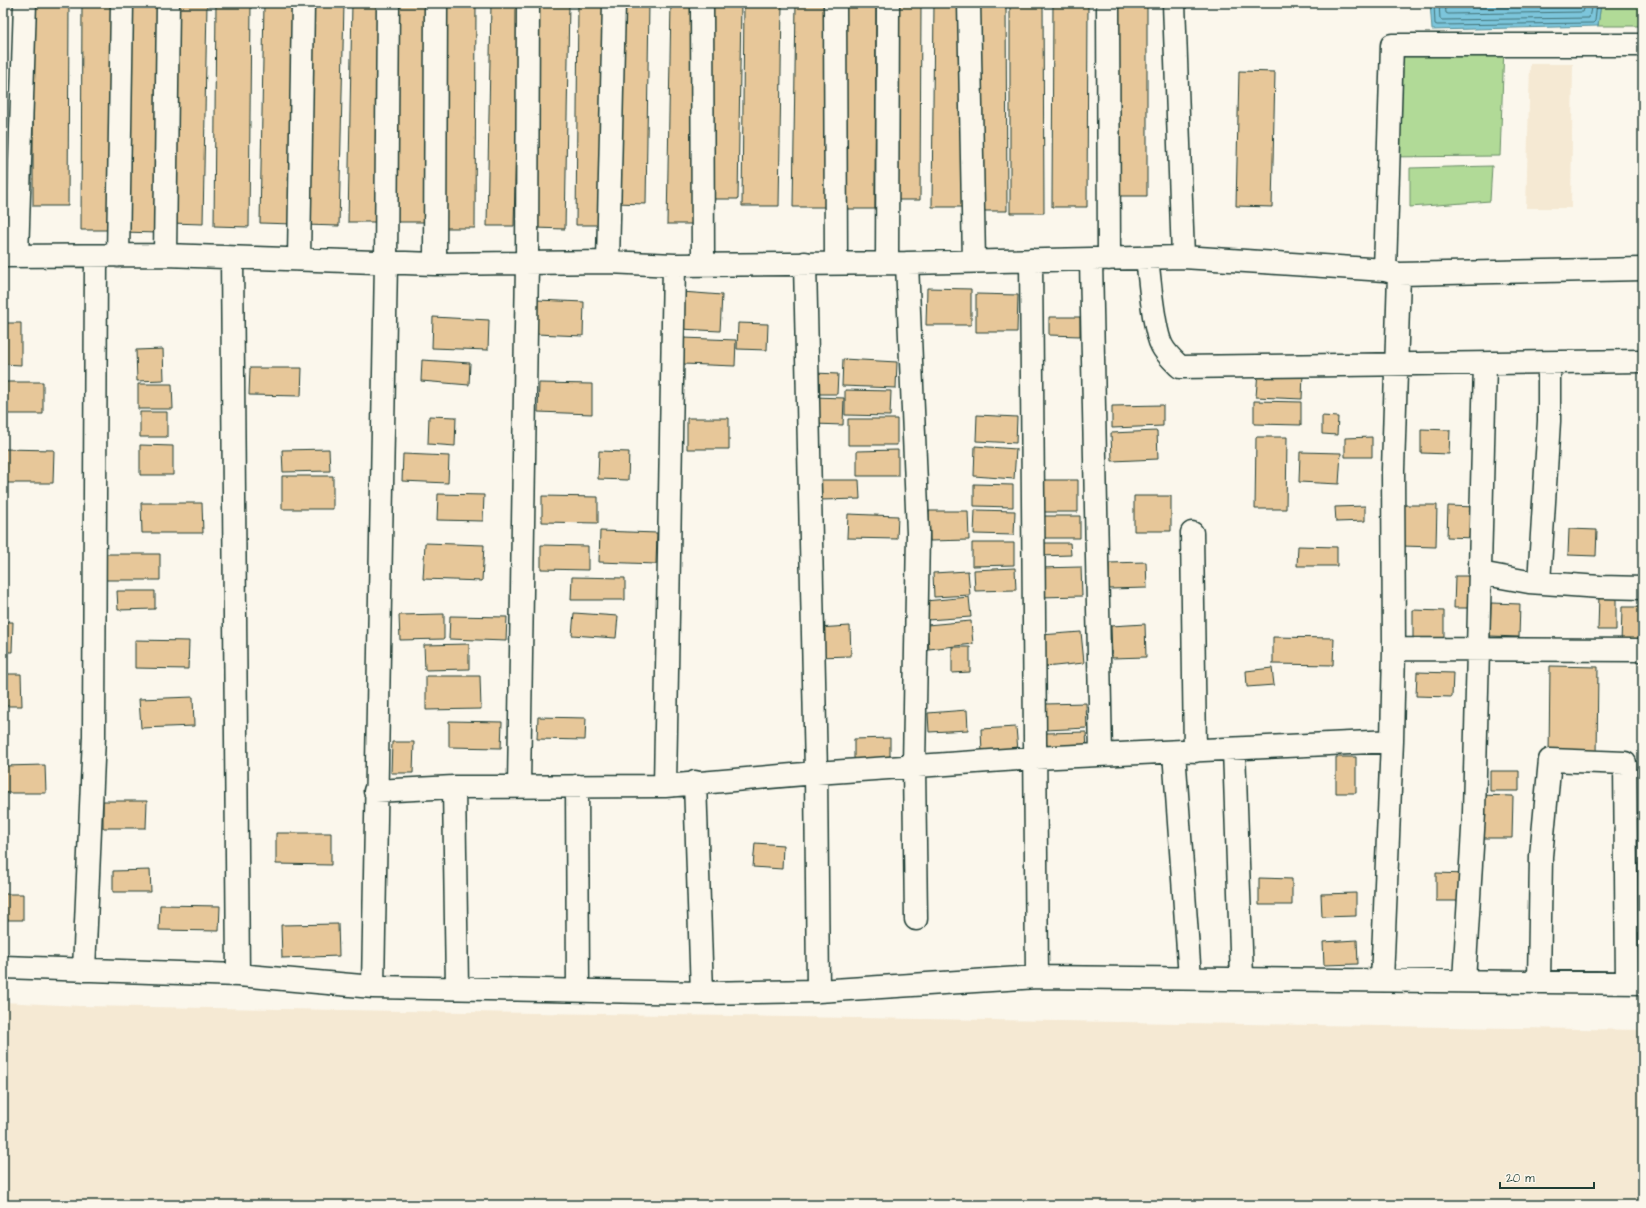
<svg xmlns="http://www.w3.org/2000/svg" width="1646" height="1208" font-family="'Architects Daughter',sans-serif">
<style>
.built{fill:#f5e9d3}
.green{fill:#b1da97;stroke:#688c66}
.water{fill:#7bc5db;stroke:#568f98}
.lines{fill:none;stroke-linecap:round;stroke-linejoin:round}
.shore{stroke:#447377;stroke-width:1}
.building{fill:#e7c799;stroke:#1f3d34}
.minor-casing{stroke:#1f3d34;stroke-width:25}
.minor{stroke:#fbf7ec;stroke-width:22}
</style>
<rect width="100%" height="100%" fill="#fbf7ec"/>
<filter id="ink" filterUnits="userSpaceOnUse"><feTurbulence type="fractalNoise" baseFrequency=".025" numOctaves="2"/><feDisplacementMap in="SourceGraphic" scale="8" xChannelSelector="R" yChannelSelector="G"/><feConvolveMatrix kernelMatrix="1 2 1 2 8 2 1 2 1" color-interpolation-filters="sRGB"/></filter>
<g filter="url(#ink)">
<path class="built" d="M 1530,64 L 1573,64 L 1571,208 L 1526,208 Z
M 3,1002 L 80,1006 L 1643,1030 L 1643,1205 L 3,1205 Z"/>
<path class="green" d="M 1601,3 L 1643,3 L 1643,26 L 1598,26 Z
M 1382,45 L 1504,46 L 1500,156 L 1381,157 Z
M 1492,166 L 1490,201 L 1410,207 L 1410,168 Z"/>
<path class="water" d="M 1430,3 L 1601,3 L 1598,26 L 1432,30 Z"/>
<g class="lines">
<path class="shore" d="M 1434,3 L 1435,24 L 1437,25 L 1593,23 L 1595,21 L 1597,3
M 1439,3 L 1440,19 L 1442,20 L 1589,18 L 1592,3
M 1445,3 L 1446,13 L 1448,14 L 1583,12 L 1586,3"/>
</g>
<path class="building" d="M 33,3 L 69,3 L 68,206 L 33,206 Z
M 82,3 L 114,3 L 114,230 L 81,230 Z
M 127,3 L 161,3 L 157,233 L 123,232 Z
M 174,3 L 207,3 L 203,224 L 170,223 Z
M 216,3 L 251,3 L 249,227 L 214,226 Z
M 264,3 L 296,3 L 293,224 L 260,223 Z
M 309,3 L 344,3 L 339,226 L 304,225 Z
M 352,3 L 384,3 L 381,222 L 348,222 Z
M 395,3 L 429,3 L 426,222 L 392,222 Z
M 443,3 L 476,3 L 475,228 L 442,228 Z
M 491,3 L 519,3 L 514,226 L 487,226 Z
M 538,3 L 569,3 L 565,229 L 535,228 Z
M 578,3 L 608,3 L 606,225 L 576,225 Z
M 619,3 L 649,3 L 646,204 L 615,203 Z
M 671,3 L 698,3 L 694,224 L 667,224 Z
M 709,3 L 741,3 L 738,199 L 706,199 Z
M 744,3 L 782,3 L 779,206 L 742,206 Z
M 796,3 L 828,3 L 825,207 L 793,207 Z
M 839,3 L 876,3 L 875,209 L 838,209 Z
M 892,3 L 921,3 L 920,200 L 890,200 Z
M 934,3 L 965,3 L 963,207 L 932,207 Z
M 976,3 L 1006,3 L 1007,211 L 977,211 Z
M 1010,3 L 1043,3 L 1044,213 L 1010,213 Z
M 1053,3 L 1088,3 L 1087,207 L 1052,207 Z
M 1117,3 L 1147,3 L 1147,196 L 1117,196 Z
M 1239,71 L 1275,72 L 1272,207 L 1236,206 Z
M 927,288 L 971,289 L 971,325 L 926,325 Z
M 682,292 L 722,295 L 720,331 L 680,329 Z
M 976,294 L 1018,295 L 1017,332 L 976,332 Z
M 537,300 L 584,302 L 583,336 L 536,334 Z
M 433,317 L 489,320 L 488,350 L 432,348 Z
M 1049,317 L 1080,317 L 1080,336 L 1049,335 Z
M 3,323 L 21,323 L 21,365 L 3,364 Z
M 738,323 L 768,324 L 767,350 L 737,349 Z
M 683,338 L 736,340 L 735,366 L 683,364 Z
M 163,349 L 164,380 L 137,381 L 136,350 Z
M 843,359 L 897,362 L 896,388 L 842,386 Z
M 422,360 L 470,363 L 469,385 L 421,381 Z
M 250,368 L 302,368 L 301,396 L 249,395 Z
M 1258,371 L 1303,373 L 1302,399 L 1256,397 Z
M 814,373 L 838,374 L 837,394 L 814,394 Z
M 3,382 L 43,382 L 43,414 L 3,414 Z
M 539,383 L 592,384 L 592,414 L 538,412 Z
M 138,384 L 172,384 L 173,409 L 138,409 Z
M 845,390 L 891,391 L 890,416 L 845,415 Z
M 814,397 L 844,398 L 843,425 L 814,424 Z
M 1254,401 L 1301,402 L 1301,425 L 1254,424 Z
M 1163,405 L 1163,426 L 1112,428 L 1112,406 Z
M 140,412 L 167,412 L 167,437 L 140,437 Z
M 977,415 L 1017,417 L 1016,443 L 976,441 Z
M 429,416 L 456,417 L 455,446 L 428,444 Z
M 1322,416 L 1338,417 L 1337,435 L 1322,434 Z
M 687,418 L 729,418 L 729,449 L 687,449 Z
M 848,419 L 897,419 L 897,445 L 848,445 Z
M 1421,429 L 1450,430 L 1449,454 L 1421,453 Z
M 1157,431 L 1158,459 L 1112,461 L 1111,433 Z
M 1256,437 L 1287,437 L 1286,509 L 1255,509 Z
M 1372,437 L 1372,457 L 1345,457 L 1345,438 Z
M 140,445 L 173,446 L 173,475 L 140,475 Z
M 975,446 L 1016,449 L 1014,479 L 974,476 Z
M 3,449 L 54,450 L 53,483 L 3,483 Z
M 329,449 L 330,471 L 283,472 L 282,450 Z
M 898,450 L 898,476 L 857,476 L 857,451 Z
M 599,451 L 629,452 L 628,480 L 598,479 Z
M 1300,452 L 1341,453 L 1339,484 L 1299,482 Z
M 403,454 L 449,456 L 448,483 L 402,481 Z
M 282,476 L 333,476 L 333,509 L 282,509 Z
M 820,480 L 859,480 L 860,499 L 820,500 Z
M 1042,480 L 1078,480 L 1078,512 L 1042,512 Z
M 974,484 L 1013,485 L 1013,507 L 974,506 Z
M 438,494 L 484,495 L 483,521 L 437,520 Z
M 542,496 L 598,497 L 598,523 L 542,522 Z
M 1134,496 L 1171,496 L 1171,531 L 1134,531 Z
M 141,503 L 202,503 L 203,533 L 142,533 Z
M 1403,505 L 1437,505 L 1436,547 L 1402,546 Z
M 1365,506 L 1365,521 L 1336,522 L 1335,507 Z
M 1448,506 L 1476,507 L 1475,538 L 1447,537 Z
M 975,510 L 1015,511 L 1014,535 L 974,534 Z
M 929,511 L 968,511 L 969,540 L 930,541 Z
M 848,514 L 898,516 L 897,539 L 847,538 Z
M 1042,516 L 1080,516 L 1080,538 L 1042,538 Z
M 1569,529 L 1597,530 L 1596,556 L 1568,555 Z
M 600,531 L 657,533 L 656,564 L 599,562 Z
M 425,543 L 484,545 L 482,581 L 423,579 Z
M 972,543 L 1014,543 L 1014,565 L 972,566 Z
M 1039,543 L 1070,543 L 1071,555 L 1039,556 Z
M 541,545 L 588,546 L 588,570 L 541,569 Z
M 1298,546 L 1337,547 L 1337,566 L 1297,566 Z
M 105,554 L 160,554 L 160,580 L 105,580 Z
M 1146,562 L 1147,588 L 1109,589 L 1109,563 Z
M 1081,567 L 1082,596 L 1040,597 L 1039,568 Z
M 1015,568 L 1016,590 L 975,591 L 974,570 Z
M 968,571 L 970,595 L 934,597 L 933,573 Z
M 1455,576 L 1476,576 L 1475,608 L 1454,608 Z
M 572,577 L 625,578 L 625,600 L 571,600 Z
M 117,591 L 155,591 L 155,609 L 118,610 Z
M 1599,595 L 1616,595 L 1616,630 L 1598,630 Z
M 969,597 L 971,617 L 927,620 L 925,601 Z
M 1491,603 L 1520,604 L 1519,637 L 1490,636 Z
M 1622,607 L 1640,607 L 1639,646 L 1621,645 Z
M 1413,610 L 1444,611 L 1444,641 L 1413,641 Z
M 574,613 L 618,616 L 616,638 L 572,635 Z
M 444,614 L 444,639 L 400,640 L 399,615 Z
M 450,616 L 507,617 L 506,641 L 449,639 Z
M 971,621 L 973,644 L 929,649 L 927,625 Z
M 3,622 L 13,622 L 12,652 L 3,652 Z
M 1145,624 L 1146,657 L 1112,658 L 1111,626 Z
M 850,626 L 851,656 L 817,657 L 817,628 Z
M 1081,632 L 1084,663 L 1045,667 L 1041,635 Z
M 1273,637 L 1334,638 L 1333,665 L 1273,664 Z
M 135,640 L 189,641 L 188,669 L 135,668 Z
M 469,644 L 469,669 L 425,670 L 424,645 Z
M 952,647 L 970,647 L 970,672 L 952,673 Z
M 1550,666 L 1598,667 L 1597,757 L 1549,756 Z
M 1272,668 L 1274,685 L 1247,687 L 1246,671 Z
M 1417,672 L 1453,673 L 1452,697 L 1416,696 Z
M 3,674 L 21,674 L 22,706 L 3,706 Z
M 426,676 L 480,676 L 481,709 L 426,710 Z
M 193,697 L 194,726 L 141,728 L 139,699 Z
M 1086,703 L 1087,728 L 1046,730 L 1045,704 Z
M 967,710 L 968,730 L 929,732 L 928,713 Z
M 538,717 L 586,718 L 585,740 L 537,739 Z
M 449,721 L 502,722 L 501,748 L 449,747 Z
M 1016,727 L 1018,751 L 982,753 L 981,729 Z
M 1086,732 L 1087,750 L 1047,751 L 1046,733 Z
M 890,738 L 890,762 L 854,762 L 854,739 Z
M 392,742 L 414,742 L 413,773 L 391,773 Z
M 1336,757 L 1356,757 L 1356,793 L 1336,793 Z
M 45,765 L 46,793 L 3,793 L 3,766 Z
M 1490,771 L 1519,771 L 1519,791 L 1490,791 Z
M 1478,795 L 1513,796 L 1512,838 L 1477,838 Z
M 103,801 L 147,801 L 146,828 L 103,828 Z
M 276,833 L 331,833 L 331,865 L 276,864 Z
M 755,843 L 783,845 L 782,869 L 753,867 Z
M 150,870 L 151,892 L 113,892 L 113,871 Z
M 1436,873 L 1467,874 L 1466,901 L 1436,901 Z
M 1259,878 L 1292,879 L 1292,905 L 1259,905 Z
M 1356,893 L 1356,916 L 1322,917 L 1321,894 Z
M 3,894 L 23,894 L 23,920 L 3,920 Z
M 160,905 L 220,906 L 219,931 L 159,930 Z
M 338,924 L 339,956 L 282,958 L 281,925 Z
M 1357,940 L 1358,964 L 1324,965 L 1323,942 Z"/>
<g class="lines">
<g class="minor-casing">
<path id="minor" d="M 702,3 L 703,265
M 835,3 L 836,263
M 969,3 L 974,261
M 1108,3 L 1109,259
M 165,255 L 168,3
M 3,256 L 165,255 L 435,264 L 608,262 L 674,265 L 907,263 L 1183,257 L 1174,3
M 17,256 L 25,3
M 118,256 L 122,3
M 1183,257 L 1385,270 L 1399,274 L 1643,269
M 232,258 L 238,975
M 1147,258 C 1150,280 1153,329 1162,346 C 1166,354 1174,361 1180,367 L 1643,361
M 299,259 L 303,3
M 1031,260 L 1037,977
M 1091,260 L 1101,755
M 608,262 L 614,3
M 805,263 L 816,773 L 818,991
M 887,263 L 888,3
M 907,263 L 918,533 L 914,766 L 916,919
M 435,264 L 436,3
M 1385,270 L 1392,45 L 1643,45
M 1192,533 L 1195,751
M 1480,573 L 1529,582 L 1600,587 L 1643,588
M 1539,583 L 1549,421 L 1549,363
M 1394,649 L 1643,650
M 1234,749 L 1242,978
M 1174,752 L 1190,978
M 695,782 L 702,993
M 519,786 L 527,263 L 528,3
M 577,786 L 578,989
M 665,786 L 674,265
M 454,787 L 457,988
M 375,791 L 454,787 L 665,786 L 816,773 L 1035,758 L 1392,741
M 3,967 L 238,975 L 373,987 L 702,993 L 818,991 L 1037,977 L 1643,983
M 84,970 L 94,736 L 96,256
M 1382,980 L 1392,741 L 1394,649 L 1393,470 L 1399,274
M 1464,981 L 1474,813 L 1485,364
M 1539,982 L 1541,856 L 1550,760 L 1625,763 L 1627,983
M 373,987 L 386,262 L 388,3"/>
</g>
<use href="#minor" class="minor"/>
</g>
</g>
<rect width="1646" height="1208" fill="none" stroke="#fbf7ec" stroke-width="16"/>
<rect x="8" y="8" width="1630" height="1192" fill="none" stroke="#1f3d34" stroke-width="1.5" filter="url(#ink)"/>
<path d="M1500 1182v6h94v-6" fill="none" stroke="#1f3d34" stroke-width="2"/>
<text x="1506" y="1182" font-size="12" fill="#1f3d34" stroke="#fbf7ec" stroke-width="3" paint-order="stroke">20 m</text>
</svg>
